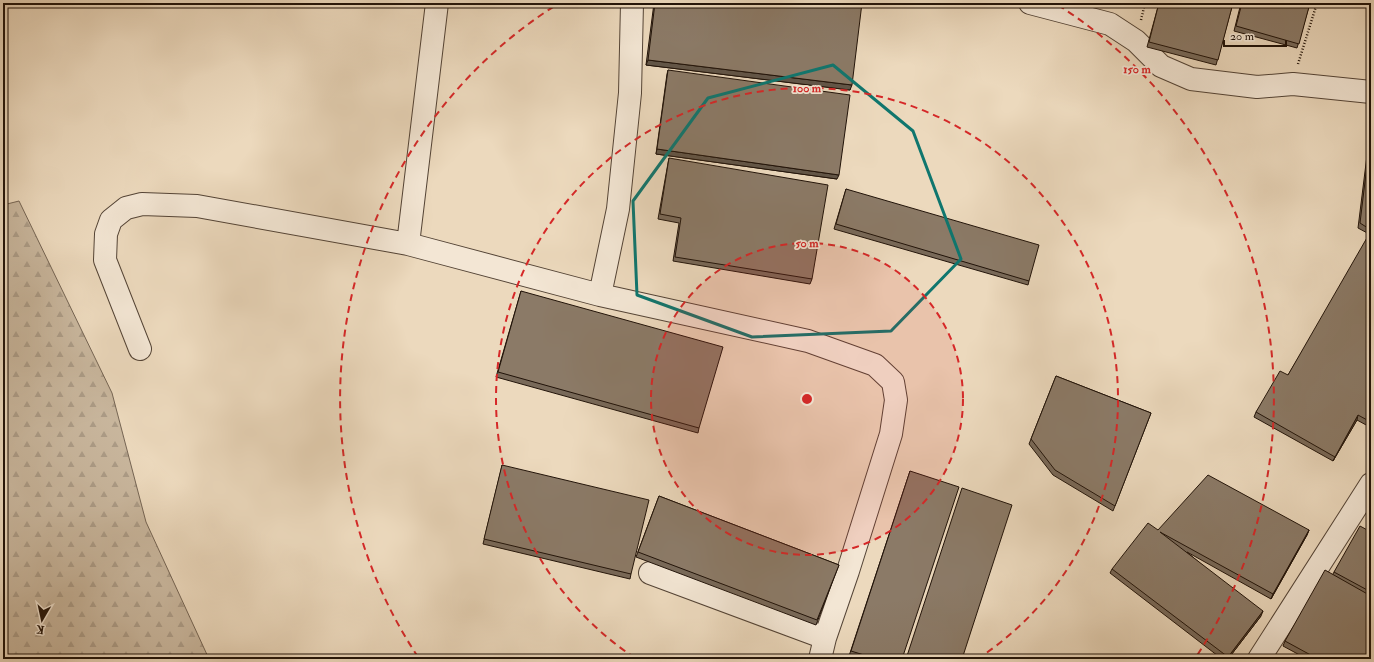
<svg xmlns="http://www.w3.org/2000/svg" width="1374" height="662" font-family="'IM FELL Double Pica',serif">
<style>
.forest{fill:url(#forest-firs);stroke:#756554}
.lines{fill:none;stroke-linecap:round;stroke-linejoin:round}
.minor-casing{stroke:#544436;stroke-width:24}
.path{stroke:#211309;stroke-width:2.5;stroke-dasharray:1 2;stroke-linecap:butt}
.minor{stroke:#f3e6d4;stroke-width:22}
.wall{fill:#786959;stroke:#211309}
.shaded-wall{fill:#615548;stroke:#211309}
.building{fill:#8b7a67;stroke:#211309}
.marked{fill:none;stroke:#0f766e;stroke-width:3;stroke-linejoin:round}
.ring{fill:none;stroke:#d62828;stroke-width:2;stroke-dasharray:7 5}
.centre{fill:#d62828;stroke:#f3e6d4;stroke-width:2}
.ring-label{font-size:12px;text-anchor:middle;font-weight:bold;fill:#d62828;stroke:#f3e6d4;stroke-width:3.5;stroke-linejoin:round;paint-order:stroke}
</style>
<defs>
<pattern id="forest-firs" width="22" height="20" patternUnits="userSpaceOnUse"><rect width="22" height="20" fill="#c9b79e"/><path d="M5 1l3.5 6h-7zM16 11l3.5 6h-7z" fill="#ac9c87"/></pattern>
</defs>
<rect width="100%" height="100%" fill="#ecd9bd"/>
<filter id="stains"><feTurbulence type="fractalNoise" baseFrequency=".005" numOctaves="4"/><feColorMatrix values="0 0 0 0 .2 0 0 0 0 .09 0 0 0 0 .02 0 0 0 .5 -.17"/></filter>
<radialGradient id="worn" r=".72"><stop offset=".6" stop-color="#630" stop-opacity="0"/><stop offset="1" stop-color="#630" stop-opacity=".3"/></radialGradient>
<path class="forest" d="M 19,201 L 112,393 L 146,522 L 209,659 L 3,659 L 3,205 Z"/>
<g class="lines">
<g class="minor-casing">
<path id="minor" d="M 1030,3 L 1110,24 L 1136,41 L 1161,66 L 1191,79 L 1257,87 L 1293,84 L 1371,92
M 408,244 L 437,3
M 600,295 L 618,209 L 630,93 L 632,3
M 140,349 L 105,260 L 106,234 L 111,220 L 126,208 L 142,204 L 197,206 L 408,244 L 600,295 L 808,341 L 875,365 L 893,382 L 896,400 L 891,434 L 848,571 L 825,638
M 650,573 L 825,638 L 820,659
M 1259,659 L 1371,484"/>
</g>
<path class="path" d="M 1141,20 L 1145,3
M 1298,64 L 1317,3"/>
<use href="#minor" class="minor"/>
</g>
<path class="wall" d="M 654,3 L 859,3 L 850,90 L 646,65 Z
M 1159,3 L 1233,3 L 1216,65 L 1147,47 Z
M 1241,3 L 1310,3 L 1297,48 L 1234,31 Z
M 668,70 L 837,179 L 656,154 L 667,74 Z
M 1371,123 L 1371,235 L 1358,228 Z
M 669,158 L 812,279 L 810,284 L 673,261 L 679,223 L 658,219 L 668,163 Z
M 846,189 L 1029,281 L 1028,285 L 834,229 Z
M 1371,238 L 1371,420 L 1368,426 L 1357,420 L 1333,461 L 1254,417 L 1256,412 L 1288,375 Z
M 521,291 L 699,428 L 698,433 L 496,377 Z
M 1056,376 L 1151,413 L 1113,511 L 1053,475 L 1029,444 Z
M 502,465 L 631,574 L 630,579 L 483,544 L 501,470 Z
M 910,471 L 902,659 L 860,659 L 849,656 Z
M 659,496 L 839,565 L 816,625 L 636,557 Z
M 1158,530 L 1309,530 L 1307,535 L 1271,599 L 1187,552 L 1261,616 L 1228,659 L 1222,659 L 1110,573 L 1112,569 Z
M 1371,532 L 1371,659 L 1307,659 L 1283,646 L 1285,641 L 1333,574 L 1334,572 Z"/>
<path class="shaded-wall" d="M 648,60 L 852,85 L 850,90 L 646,65 Z
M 657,149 L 839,175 L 837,179 L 656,154 Z
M 1358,415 L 1357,420 L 1333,461 L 1335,457 Z
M 1309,530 L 1307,535 L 1271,599 L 1273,594 Z
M 1263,611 L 1261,616 L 1228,659 L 1227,659 L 1228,657 Z"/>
<path class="building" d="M 655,3 L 862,3 L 852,85 L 648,60 Z
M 1159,3 L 1233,3 L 1218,60 L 1149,42 Z
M 1242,3 L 1310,3 L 1299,44 L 1236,26 Z
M 668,70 L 850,95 L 839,175 L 657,149 Z
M 1371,132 L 1371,230 L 1360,223 Z
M 669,158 L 828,185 L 812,279 L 675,257 L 681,218 L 660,214 Z
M 846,189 L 1039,245 L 1029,281 L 836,224 Z
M 1368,236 L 1371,238 L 1371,418 L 1369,421 L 1358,415 L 1335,457 L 1256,412 L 1280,371 L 1288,375 Z
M 521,291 L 723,347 L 699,428 L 498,372 Z
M 1056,376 L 1151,413 L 1115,506 L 1055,470 L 1031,439 Z
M 502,465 L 649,500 L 631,574 L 484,539 Z
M 910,471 L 959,487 L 902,659 L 877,659 L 851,651 Z
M 1208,475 L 1309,530 L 1273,594 L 1160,532 L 1263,611 L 1228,657 L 1112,569 L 1148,523 L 1158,530 Z
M 962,488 L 1012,505 L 962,659 L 906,659 Z
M 659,496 L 839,565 L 817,620 L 638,552 Z
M 1360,526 L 1371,532 L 1371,592 L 1334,572 Z
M 1325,570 L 1371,596 L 1371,659 L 1318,659 L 1285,641 Z"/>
<path class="marked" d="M 833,65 L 913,131 L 961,259 L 891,331 L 752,337 L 637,295 L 633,201 L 708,98 Z"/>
<circle cx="807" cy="399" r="156" fill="#d62828" fill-opacity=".12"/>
<g class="ring">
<circle cx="807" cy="399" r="156"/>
<path d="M635 658A311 311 0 1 1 979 658"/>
<path d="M418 657A467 467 0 0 1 556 5M1058 5A467 467 0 0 1 1196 657"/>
</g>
<circle cx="807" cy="399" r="6" class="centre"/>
<g class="ring-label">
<text x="1137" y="73">150 m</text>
<text x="807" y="92">100 m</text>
<text x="807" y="247">50 m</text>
</g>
<rect width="1374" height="662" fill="none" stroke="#ecd9bd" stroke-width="16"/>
<rect x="4" y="4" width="1366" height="654" fill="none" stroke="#211309" stroke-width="2"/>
<rect x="8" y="8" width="1358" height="646" fill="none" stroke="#211309"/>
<g transform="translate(42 620) rotate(189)" stroke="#f3e6d4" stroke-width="3" paint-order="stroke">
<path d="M0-3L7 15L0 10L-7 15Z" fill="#211309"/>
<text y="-6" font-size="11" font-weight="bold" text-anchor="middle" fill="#211309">K</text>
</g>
<path d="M1224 40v6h62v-6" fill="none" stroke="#211309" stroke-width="2"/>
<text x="1230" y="40" font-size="12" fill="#211309" stroke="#f3e6d4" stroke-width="3" paint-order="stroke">20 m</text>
<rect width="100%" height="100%" filter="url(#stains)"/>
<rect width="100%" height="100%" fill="url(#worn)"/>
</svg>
